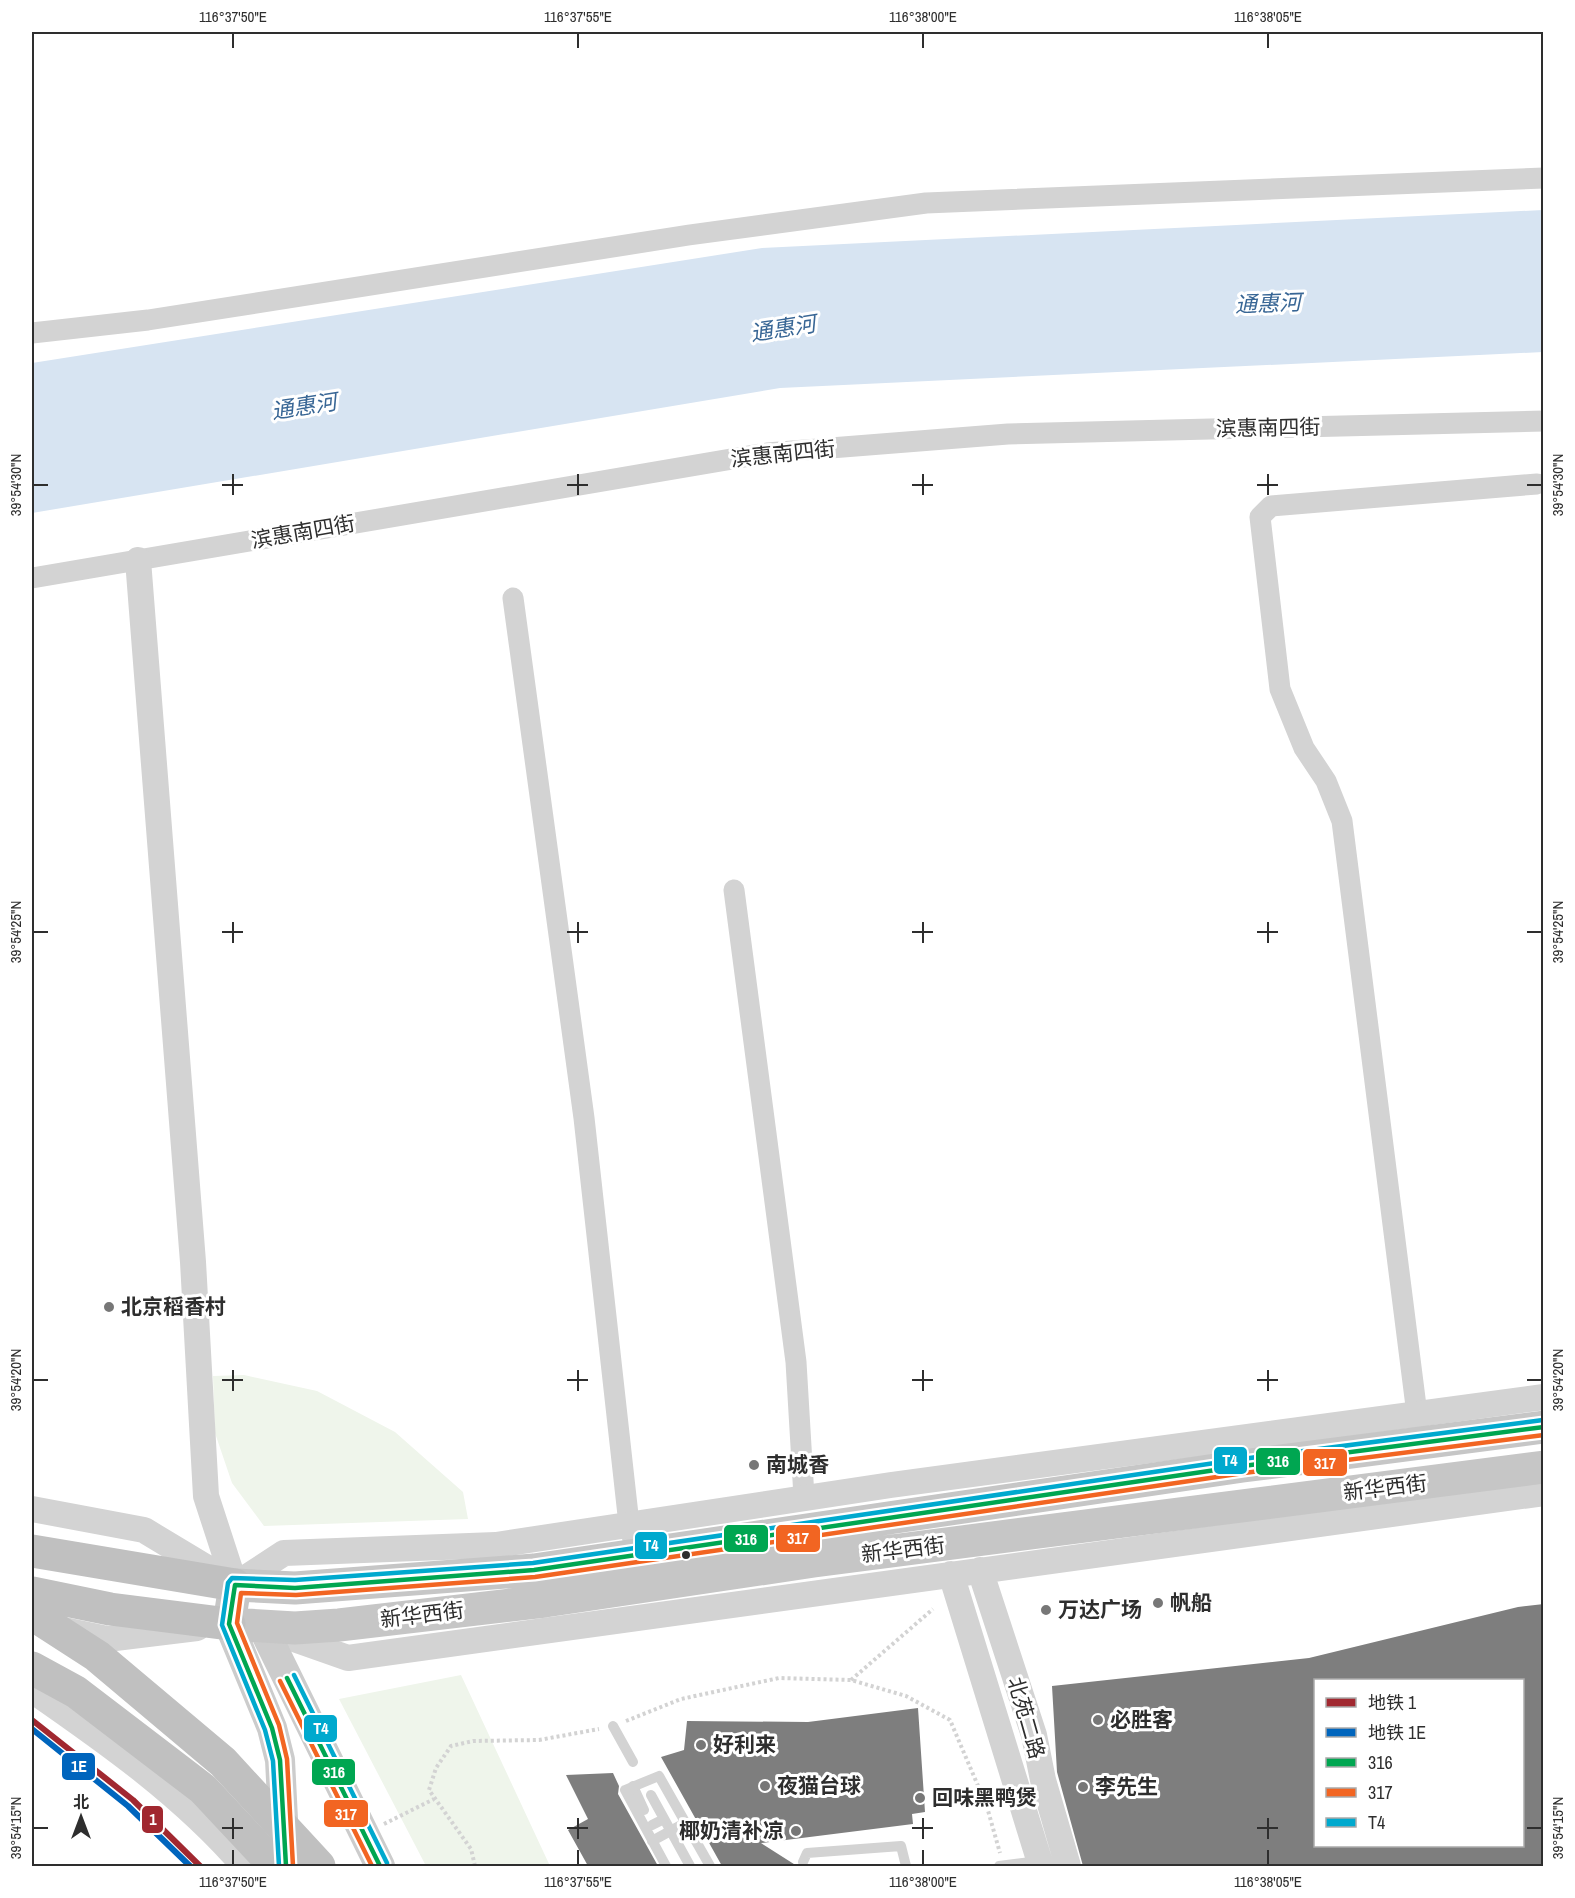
<svg xmlns="http://www.w3.org/2000/svg" width="1575" height="1898" font-family="'Archivo Narrow','Noto Sans SC',sans-serif">
<style>
.green{fill:#eff5eb}
.water{fill:#d7e4f2}
.building{fill:#7e7e7e;fill-rule:evenodd}
.lines{fill:none;stroke-linecap:round;stroke-linejoin:round}
.path{stroke:#d3d3d3;stroke-width:4;stroke-dasharray:3 3;stroke-linecap:butt}
.service{stroke:#d3d3d3;stroke-width:10}
.minor{stroke:#d3d3d3;stroke-width:21}
.tertiary{stroke:#d3d3d3;stroke-width:26}
.secondary{stroke:#ccc;stroke-width:30}
.primary{stroke:#c6c6c6;stroke-width:33}
.motorway{stroke:#c0c0c0;stroke-width:33}
.service-bridge{stroke:#d3d3d3;stroke-width:10}
.motorway-bridge{stroke:#c0c0c0;stroke-width:33}
.bus-1-casing{stroke:#fff;stroke-width:9}
.bus-2-casing{stroke:#fff;stroke-width:9}
.bus-3-casing{stroke:#fff;stroke-width:9}
.bus-1{stroke:#00a651;stroke-width:4.5}
.bus-2{stroke:#f26522;stroke-width:4.5}
.bus-3{stroke:#00a9ce;stroke-width:4.5}
.metro-1-casing{stroke:#fff;stroke-width:10}
.metro-2-casing{stroke:#fff;stroke-width:10}
.metro-1{stroke:#a12830;stroke-width:6}
.metro-2{stroke:#0065bd;stroke-width:6}
.ticks{fill:none;stroke:#2e2e2e;stroke-width:2}
.poi-dot{fill:#777;stroke:#fff;stroke-width:2}
.bus-dot{fill:#2e2e2e;stroke:#fff;stroke-width:2}
.labels{text-anchor:middle;stroke-width:6;stroke-linejoin:round;paint-order:stroke}
.street-label{font-size:21px;fill:#2e2e2e;stroke:#fff}
.poi-label{font-size:21px;font-weight:bold;fill:#2e2e2e;stroke:#fff;text-anchor:start}
.water-label{font-size:22px;font-style:italic;fill:#386695;stroke:#fff}
.line-badge{stroke:#fff;stroke-width:2}
.badge-label{font-size:16px;text-anchor:middle;font-weight:bold;fill:#fff}
.neatline{fill:none;stroke:#2e2e2e;stroke-width:2}
.ticks-label{font-size:15px;text-anchor:middle;fill:#2e2e2e}
</style>
<rect width="100%" height="100%" fill="#fff"/>
<path class="green" d="M 244,1375 L 317,1391 L 395,1432 L 463,1492 L 468,1519 L 264,1526 L 232,1483 L 215,1433 L 213,1376 Z
M 461,1675 L 550,1866 L 426,1866 L 339,1699 Z"/>
<path class="water" d="M 1543,210 L 1543,352 L 780,388 L 32,513 L 32,363 L 762,248 Z"/>
<path class="building" d="M 1544,1604 L 1544,1866 L 1083,1866 L 1057,1772 L 1052,1686 L 1309,1658 L 1518,1607 ZM 1316,1680 L 1522,1680 L 1522,1845 L 1316,1845 Z
M 918,1708 L 925,1812 L 912,1814 L 913,1824 L 761,1843 L 797,1866 L 722,1866 L 661,1757 L 684,1750 L 687,1721 L 808,1722 Z
M 613,1773 L 619,1786 L 618,1794 L 658,1866 L 588,1866 L 568,1830 L 588,1819 L 566,1775 Z"/>
<g class="lines">
<path class="path" d="M 851,1680 L 933,1609
M 626,1721 L 681,1699 L 779,1678 L 851,1680 L 906,1696 L 950,1720 L 987,1807 L 1000,1853
M 384,1824 L 434,1799
M 475,1866 L 471,1849 L 429,1790 L 436,1768 L 451,1746 L 473,1741 L 539,1740 L 599,1729"/>
<path class="service" d="M 613,1726 L 633,1762
M 633,1786 L 644,1810
M 651,1795 L 690,1866
M 652,1825 L 664,1819
M 803,1862 L 807,1853 L 901,1846 L 906,1866
M 999,1866 L 1039,1861"/>
<path class="minor" d="M 32,333 L 148,320 L 689,235 L 926,203 L 1544,178
M 32,578 L 767,453 L 1008,434 L 1544,421
M 513,598 L 584,1118 L 629,1524 L 637,1555
M 734,890 L 796,1362 L 804,1497
M 1419,1430 L 1342,821 L 1326,781 L 1304,748 L 1280,689 L 1260,517 L 1271,506 L 1537,484"/>
<path class="tertiary" d="M 138,560 L 193,1262 L 206,1496 L 235,1585
M 32,1509 L 144,1530 L 227,1580
M 980,1570 L 1034,1735 L 1043,1780 L 1068,1866
M 951,1574 L 1041,1866
M 235,1585 L 284,1553 L 496,1545 L 891,1485 L 1544,1397
M 64,1630 L 107,1639 L 197,1628
M 277,1633 L 348,1658 L 1544,1493
M 32,1690 C 107,1742 184,1796 244,1866"/>
<path class="secondary" d="M 229,1624 L 272,1728 L 280,1760 L 284,1839
M 263,1628 L 380,1866"/>
<path class="primary" d="M 235,1585 L 229,1624 L 295,1628 L 339,1625 L 545,1601 L 814,1561 L 1544,1467
M 235,1585 L 295,1588 L 534,1570 L 1243,1466 L 1544,1427"/>
<path class="motorway" d="M 32,1551 L 235,1585
M 32,1593 L 110,1609 L 229,1624
M 32,1668 L 76,1692 L 203,1789 L 275,1866"/>
<path class="service-bridge" d="M 652,1841 L 685,1823
M 666,1866 L 625,1790 L 659,1776 L 710,1866"/>
<path class="motorway-bridge" d="M 32,1614 L 97,1656 L 223,1762 L 319,1866"/>
<g class="bus-1-casing">
<path id="bus-1" d="M 287,1678 L 380,1866
M 286,1866 L 280,1760 L 272,1728 L 229,1624 L 235,1585 L 295,1588 L 534,1570 L 1243,1466 L 1544,1427"/>
</g>
<g class="bus-2-casing">
<path id="bus-2" d="M 280,1681 L 372,1866
M 293,1866 L 287,1759 L 279,1725 L 237,1623 L 241,1593 L 296,1595 L 535,1577 L 1244,1473 L 1544,1435"/>
</g>
<g class="bus-3-casing">
<path id="bus-3" d="M 294,1675 L 387,1863
M 279,1866 L 273,1761 L 265,1730 L 222,1625 L 228,1583 L 232,1578 L 295,1580 L 533,1563 L 1242,1459 L 1543,1420"/>
</g>
<use href="#bus-1" class="bus-1"/>
<use href="#bus-2" class="bus-2"/>
<use href="#bus-3" class="bus-3"/>
<g class="metro-1-casing">
<path id="metro-1" d="M 32,1720 L 133,1800 L 200,1866"/>
</g>
<g class="metro-2-casing">
<path id="metro-2" d="M 32,1729 L 128,1806 L 190,1866"/>
</g>
<use href="#metro-1" class="metro-1"/>
<use href="#metro-2" class="metro-2"/>
</g>
<path class="ticks" d="M 233,33 L 233,48M 578,33 L 578,48M 923,33 L 923,48M 1268,33 L 1268,48M 233,474 L 233,495M 578,474 L 578,495M 923,474 L 923,495M 1268,474 L 1268,495M 33,485 L 48,485M 222,485 L 243,485M 567,485 L 588,485M 912,485 L 933,485M 1257,485 L 1278,485M 1527,485 L 1542,485M 233,922 L 233,943M 578,922 L 578,943M 923,922 L 923,943M 1268,922 L 1268,943M 33,932 L 48,932M 222,932 L 243,932M 567,932 L 588,932M 912,932 L 933,932M 1257,932 L 1278,932M 1527,932 L 1542,932M 233,1370 L 233,1391M 578,1370 L 578,1391M 923,1370 L 923,1391M 1268,1370 L 1268,1391M 33,1380 L 48,1380M 222,1380 L 243,1380M 567,1380 L 588,1380M 912,1380 L 933,1380M 1257,1380 L 1278,1380M 1527,1380 L 1542,1380M 233,1818 L 233,1839M 578,1818 L 578,1839M 923,1818 L 923,1839M 1268,1818 L 1268,1839M 33,1828 L 48,1828M 222,1828 L 243,1828M 567,1828 L 588,1828M 912,1828 L 933,1828M 1257,1828 L 1278,1828M 1527,1828 L 1542,1828M 233,1850 L 233,1865M 578,1850 L 578,1865M 923,1850 L 923,1865M 1268,1850 L 1268,1865"/>
<g class="poi-dot">
<circle cx="109" cy="1307" r="6"/>
<circle cx="754" cy="1465" r="6"/>
<circle cx="1158" cy="1603" r="6"/>
<circle cx="1046" cy="1610" r="6"/>
<circle cx="1098" cy="1720" r="6"/>
<circle cx="701" cy="1745" r="6"/>
<circle cx="765" cy="1786" r="6"/>
<circle cx="1083" cy="1787" r="6"/>
<circle cx="920" cy="1798" r="6"/>
<circle cx="796" cy="1831" r="6"/>
</g>
<circle class="bus-dot" cx="686" cy="1555" r="5"/>
<g class="labels">
<g class="street-label">
<text transform="translate(1268 428) rotate(-1)" y="7">滨惠南四街</text>
<text transform="translate(783 454) rotate(-6)" y="7">滨惠南四街</text>
<text transform="translate(303 532) rotate(-10)" y="7">滨惠南四街</text>
<text transform="translate(1385 1488) rotate(-7)" y="7">新华西街</text>
<text transform="translate(903 1550) rotate(-7)" y="7">新华西街</text>
<text transform="translate(422 1615) rotate(-7)" y="7">新华西街</text>
<text transform="translate(1026 1718) rotate(74)" y="7">北苑二路</text>
</g>
<g class="poi-label">
<text x="121" y="1314">北京稻香村</text>
<text x="766" y="1472">南城香</text>
<text x="1170" y="1610">帆船</text>
<text x="1058" y="1617">万达广场</text>
<text x="1110" y="1727">必胜客</text>
<text x="713" y="1752">好利来</text>
<text x="777" y="1793">夜猫台球</text>
<text x="1095" y="1794">李先生</text>
<text x="932" y="1805">回味黑鸭煲</text>
<text x="784" y="1838" text-anchor="end">椰奶清补凉</text>
</g>
<g class="water-label">
<text transform="translate(1268 303) rotate(-2)" y="8">通惠河</text>
<text transform="translate(783 328) rotate(-9)" y="8">通惠河</text>
<text transform="translate(304 406) rotate(-9)" y="8">通惠河</text>
</g>
</g>
<g class="line-badge">
<rect x="1213" y="1446" width="35" height="29" rx="6" fill="#00a9ce"/>
<rect x="1255" y="1447" width="46" height="29" rx="6" fill="#00a651"/>
<rect x="1302" y="1448" width="46" height="29" rx="6" fill="#f26522"/>
<rect x="775" y="1524" width="46" height="29" rx="6" fill="#f26522"/>
<rect x="723" y="1524" width="46" height="29" rx="6" fill="#00a651"/>
<rect x="634" y="1531" width="34" height="29" rx="6" fill="#00a9ce"/>
<rect x="303" y="1714" width="35" height="29" rx="6" fill="#00a9ce"/>
<rect x="61" y="1752" width="35" height="29" rx="6" fill="#0065bd"/>
<rect x="311" y="1758" width="45" height="28" rx="6" fill="#00a651"/>
<rect x="323" y="1799" width="46" height="29" rx="6" fill="#f26522"/>
<rect x="141" y="1805" width="23" height="29" rx="6" fill="#a12830"/>
</g>
<g class="badge-label">
<text x="1230" y="1466">T4</text>
<text x="1278" y="1467">316</text>
<text x="1325" y="1469">317</text>
<text x="798" y="1544">317</text>
<text x="746" y="1545">316</text>
<text x="651" y="1551">T4</text>
<text x="321" y="1734">T4</text>
<text x="79" y="1772">1E</text>
<text x="334" y="1778">316</text>
<text x="346" y="1820">317</text>
<text x="153" y="1825">1</text>
</g>
<rect width="1575" height="1898" fill="none" stroke="#ffffff" stroke-width="66"/>
<rect x="1314" y="1679" width="210" height="168" fill="#ffffff" stroke="#ababab" stroke-width="1.5"/>
<rect x="1326" y="1698" width="30" height="9" fill="#a12830" stroke="#ababab" stroke-width="1.5"/>
<text x="1368" y="1709" font-size="18" fill="#2e2e2e">地铁 1</text>
<rect x="1326" y="1728" width="30" height="9" fill="#0065bd" stroke="#ababab" stroke-width="1.5"/>
<text x="1368" y="1739" font-size="18" fill="#2e2e2e">地铁 1E</text>
<rect x="1326" y="1758" width="30" height="9" fill="#00a651" stroke="#ababab" stroke-width="1.5"/>
<text x="1368" y="1769" font-size="18" fill="#2e2e2e">316</text>
<rect x="1326" y="1788" width="30" height="9" fill="#f26522" stroke="#ababab" stroke-width="1.5"/>
<text x="1368" y="1799" font-size="18" fill="#2e2e2e">317</text>
<rect x="1326" y="1818" width="30" height="9" fill="#00a9ce" stroke="#ababab" stroke-width="1.5"/>
<text x="1368" y="1829" font-size="18" fill="#2e2e2e">T4</text>
<g transform="translate(81 1817)" stroke="#ffffff" stroke-width="4.5" paint-order="stroke">
<path d="M0-4.5L10 22L0 15L-10 22Z" fill="#2e2e2e"/>
<text y="-9" font-size="16" font-weight="bold" text-anchor="middle" fill="#2e2e2e">北</text>
</g>
<rect x="33" y="33" width="1509" height="1832" class="neatline"/>
<g class="ticks-label">
<text x="233" y="22">116°37'50"E</text>
<text x="578" y="22">116°37'55"E</text>
<text x="923" y="22">116°38'00"E</text>
<text x="1268" y="22">116°38'05"E</text>
<text transform="translate(16 485) rotate(-90)" y="5">39°54'30"N</text>
<text transform="translate(1558 485) rotate(-90)" y="5">39°54'30"N</text>
<text transform="translate(16 932) rotate(-90)" y="5">39°54'25"N</text>
<text transform="translate(1558 932) rotate(-90)" y="5">39°54'25"N</text>
<text transform="translate(16 1380) rotate(-90)" y="5">39°54'20"N</text>
<text transform="translate(1558 1380) rotate(-90)" y="5">39°54'20"N</text>
<text transform="translate(16 1828) rotate(-90)" y="5">39°54'15"N</text>
<text transform="translate(1558 1828) rotate(-90)" y="5">39°54'15"N</text>
<text x="233" y="1887">116°37'50"E</text>
<text x="578" y="1887">116°37'55"E</text>
<text x="923" y="1887">116°38'00"E</text>
<text x="1268" y="1887">116°38'05"E</text>
</g>
</svg>
